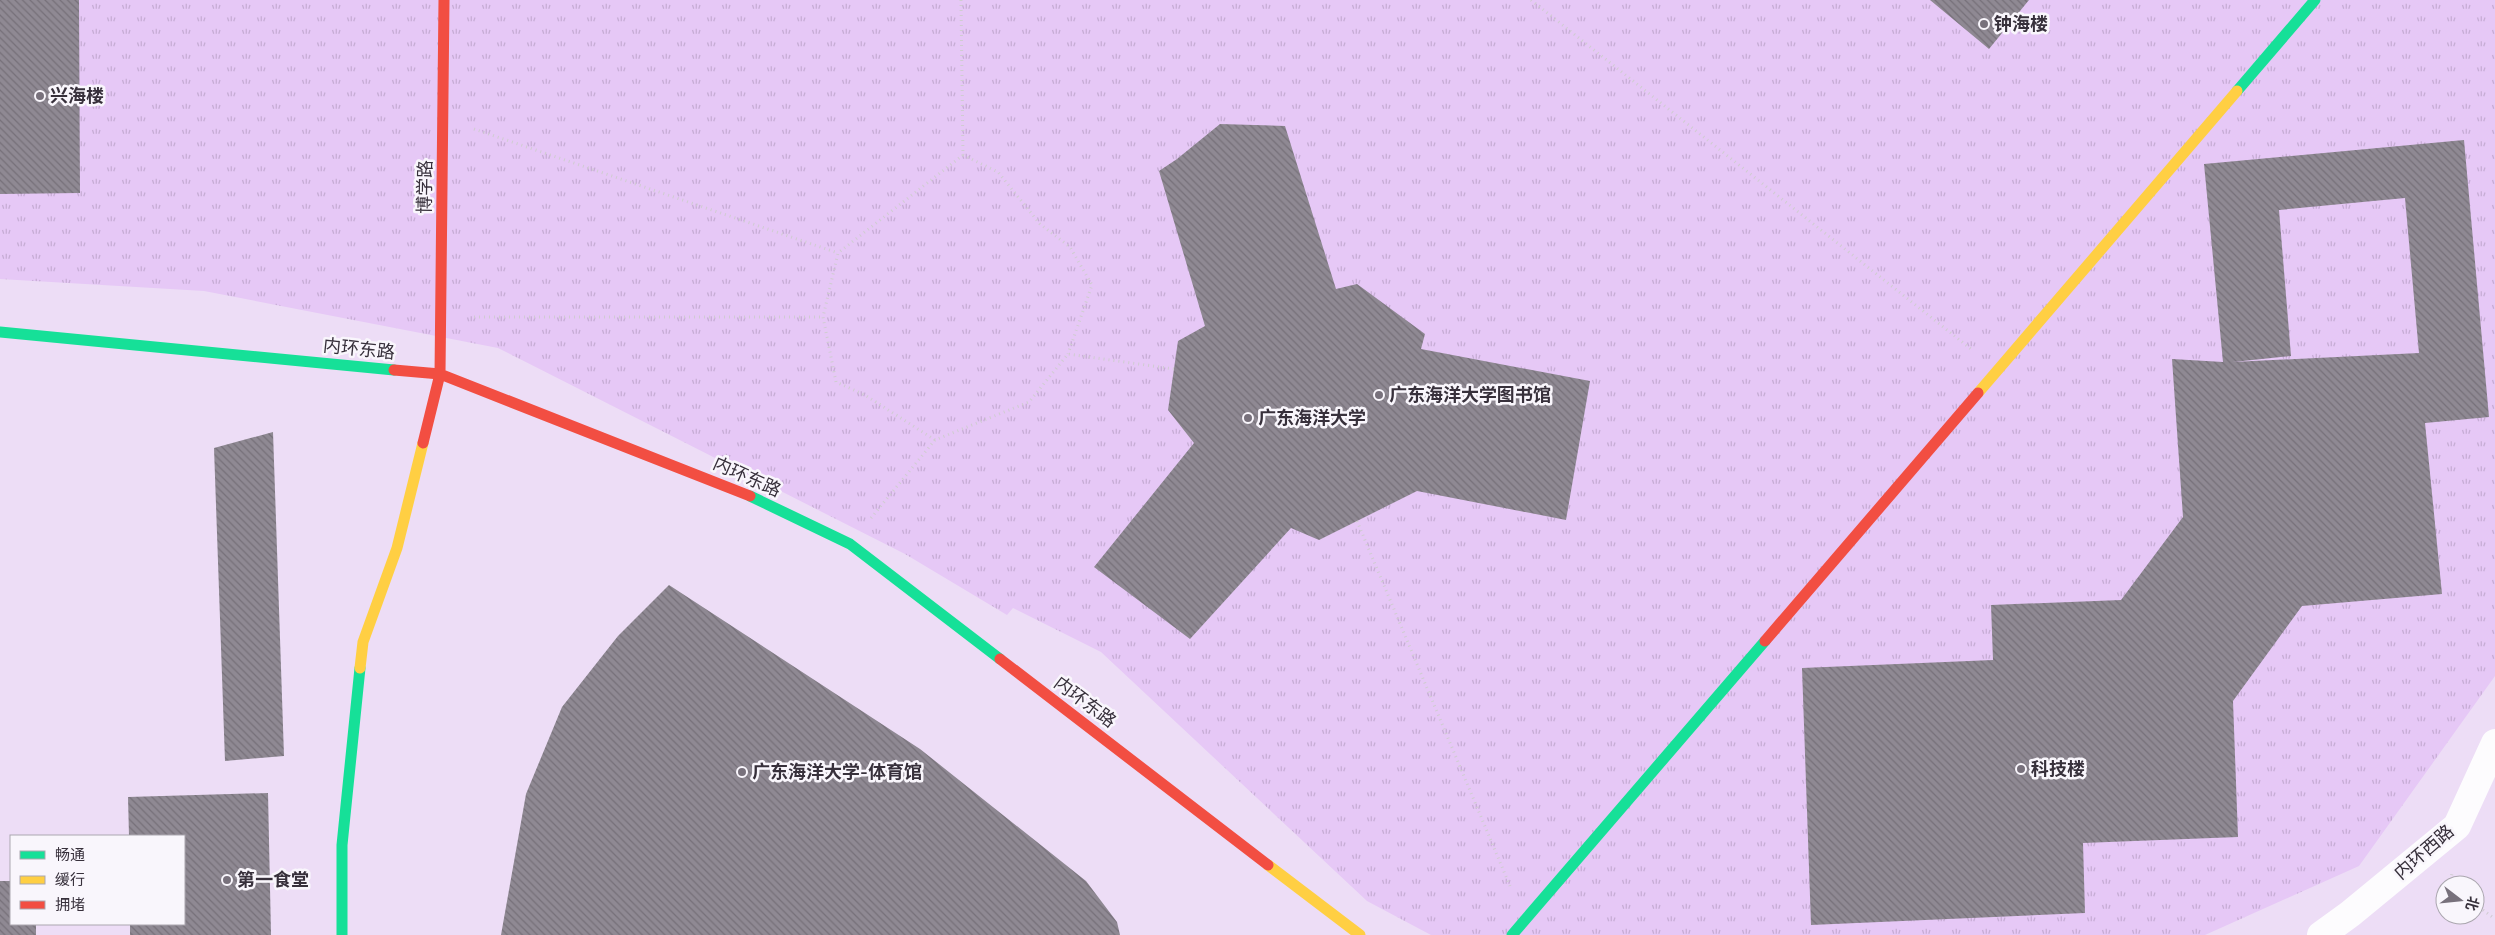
<svg xmlns="http://www.w3.org/2000/svg" width="2495" height="935" font-family="Mulish,'Noto Sans SC',sans-serif">
<style>
.built{fill:#edddf6;fill-rule:evenodd}
.grass{fill:url(#grass-tufts)}
.building{fill:url(#building-back-hatch);fill-rule:evenodd}
.lines{fill:none;stroke-linecap:round;stroke-linejoin:round}
.path{stroke:#d0ccd1;stroke-width:3;stroke-dasharray:1 4;stroke-linecap:butt}
.street{stroke:#fdfcfe;stroke-width:28}
.fast{stroke:#16e098;stroke-width:11}
.slow{stroke:#ffcf43;stroke-width:11}
.jam{stroke:#f24e42;stroke-width:11}
.poi-dot{fill:#78717c;stroke:#f9f6fc;stroke-width:2}
.labels{text-anchor:middle;stroke-width:5;stroke-linejoin:round;paint-order:stroke}
.poi-label{font-size:18px;font-weight:bold;fill:#37303b;stroke:#f9f6fc;text-anchor:start}
.street-label{font-size:18px;fill:#37303b;stroke:#f9f6fc}
</style>
<defs>
<pattern id="grass-tufts" width="24" height="20" patternUnits="userSpaceOnUse" patternTransform="scale(1.25)"><rect width="24" height="20" fill="#e6c8f6"/><path d="M3 7l-1-3M5 7V3M7 7l1-3M15 17l-1-3M17 17v-4M19 17l1-3" fill="none" stroke="#c6acd4"/></pattern>
<pattern id="building-back-hatch" width="6" height="6" patternUnits="userSpaceOnUse" patternTransform="scale(1.25)"><rect width="6" height="6" fill="#8f8993"/><path d="M-1 5l2 2M0 0l6 6M5-1l2 2" fill="none" stroke="#767079"/></pattern>
</defs>
<rect width="100%" height="100%" fill="#f1e9f5"/>
<path class="built" d="M 0,0 L 2495,0 L 2495,935 L 0,935 ZM 11,836 L 184,836 L 184,924 L 11,924 ZM 2445,885 L 2475,885 L 2475,915 L 2445,915 Z"/>
<path class="grass" d="M 0,0 L 2495,0 L 2495,676 L 2359,866 L 2205,935 L 1431,935 L 1367,901 L 1101,652 L 1013,608 L 1007,615 L 905,554 L 498,348 L 204,291 L 0,279 Z"/>
<path class="building" d="M 0,0 L 79,0 L 80,193 L 0,194 Z
M 1930,0 L 2029,0 L 1989,49 Z
M 1220,124 L 1285,126 L 1336,289 L 1357,284 L 1425,334 L 1421,349 L 1590,381 L 1566,520 L 1417,491 L 1319,540 L 1291,528 L 1190,639 L 1094,567 L 1194,443 L 1168,410 L 1178,341 L 1205,326 L 1159,171 L 1177,159 Z
M 2464,140 L 2489,417 L 2425,423 L 2442,594 L 2302,606 L 2233,701 L 2238,837 L 2083,843 L 2085,913 L 1811,925 L 1802,668 L 1993,660 L 1991,605 L 2121,600 L 2183,517 L 2172,359 L 2223,362 L 2204,164 ZM 2405,198 L 2419,353 L 2233,362 L 2291,356 L 2279,210 Z
M 273,432 L 284,756 L 225,761 L 214,448 Z
M 669,585 L 920,749 L 1086,881 L 1117,922 L 1120,935 L 501,935 L 526,794 L 562,707 L 618,636 Z
M 268,793 L 271,935 L 130,935 L 130,924 L 184,924 L 184,836 L 129,836 L 128,797 Z
M 0,881 L 11,881 L 11,924 L 36,924 L 36,935 L 0,935 Z"/>
<g class="lines">
<path class="path" d="M 961,0 L 963,155 L 998,172 L 1040,224 L 1070,247 L 1092,285 L 1068,354
M 1531,0 L 1971,349
M 474,129 L 838,253
M 474,317 L 823,317
M 935,440 L 865,395 L 836,382 L 823,317 L 838,253 L 963,155
M 871,518 L 935,440 L 1029,402 L 1068,354 L 1174,369
M 1357,521 L 1510,886
M 2450,885 L 2452,873
M 2475,904 L 2495,919"/>
<path class="street" d="M 2321,935 L 2350,914 L 2457,826 L 2495,743"/>
<path class="fast" d="M 2237,91 L 2315,0
M 0,332 L 394,370
M 750,496 L 850,544 L 1000,659
M 342,935 L 342,845 L 360,668
M 1512,935 L 1765,641"/>
<path class="slow" d="M 1978,393 L 2237,91
M 360,668 L 363,642 L 397,548 L 423,443
M 1268,865 L 1360,935"/>
<path class="jam" d="M 394,370 L 440,374 L 750,496
M 423,443 L 440,374 L 444,0
M 1765,641 L 1978,393
M 1000,659 L 1268,865"/>
</g>
<g class="poi-dot">
<circle cx="1984" cy="24" r="5"/>
<circle cx="40" cy="96" r="5"/>
<circle cx="1379" cy="395" r="5"/>
<circle cx="1248" cy="418" r="5"/>
<circle cx="2021" cy="769" r="5"/>
<circle cx="742" cy="772" r="5"/>
<circle cx="227" cy="880" r="5"/>
</g>
<g class="labels">
<g class="poi-label">
<text x="1994" y="30">钟海楼</text>
<text x="50" y="102">兴海楼</text>
<text x="1389" y="401">广东海洋大学图书馆</text>
<text x="1258" y="424">广东海洋大学</text>
<text x="2031" y="775">科技楼</text>
<text x="752" y="778">广东海洋大学-体育馆</text>
<text x="237" y="886">第一食堂</text>
</g>
<g class="street-label">
<text transform="translate(425 187) rotate(-89)" y="6">博学路</text>
<text transform="translate(359 349) rotate(6)" y="6">内环东路</text>
<text transform="translate(747 477) rotate(24)" y="6">内环东路</text>
<text transform="translate(1085 702) rotate(37)" y="6">内环东路</text>
<text transform="translate(2424 852) rotate(-41)" y="6">内环西路</text>
</g>
</g>
<rect x="10" y="835" width="175" height="90" fill="#f9f6fc" stroke="#aba7af"/>
<rect x="20" y="851" width="25" height="8" fill="#16e098" stroke="#aba7af"/>
<text x="55" y="860" font-size="15" fill="#37303b">畅通</text>
<rect x="20" y="876" width="25" height="8" fill="#ffcf43" stroke="#aba7af"/>
<text x="55" y="885" font-size="15" fill="#37303b">缓行</text>
<rect x="20" y="901" width="25" height="8" fill="#f24e42" stroke="#aba7af"/>
<text x="55" y="910" font-size="15" fill="#37303b">拥堵</text>
<g transform="translate(2460 900) rotate(106)"><circle r="24" fill="#f9f6fc" stroke="#aba7af"/>
<path d="M0-4L9 19L0 12L-9 19Z" fill="#78717c"/>
<text y="-8" font-size="14" font-weight="bold" text-anchor="middle" fill="#37303b">北</text>
</g>
</svg>
